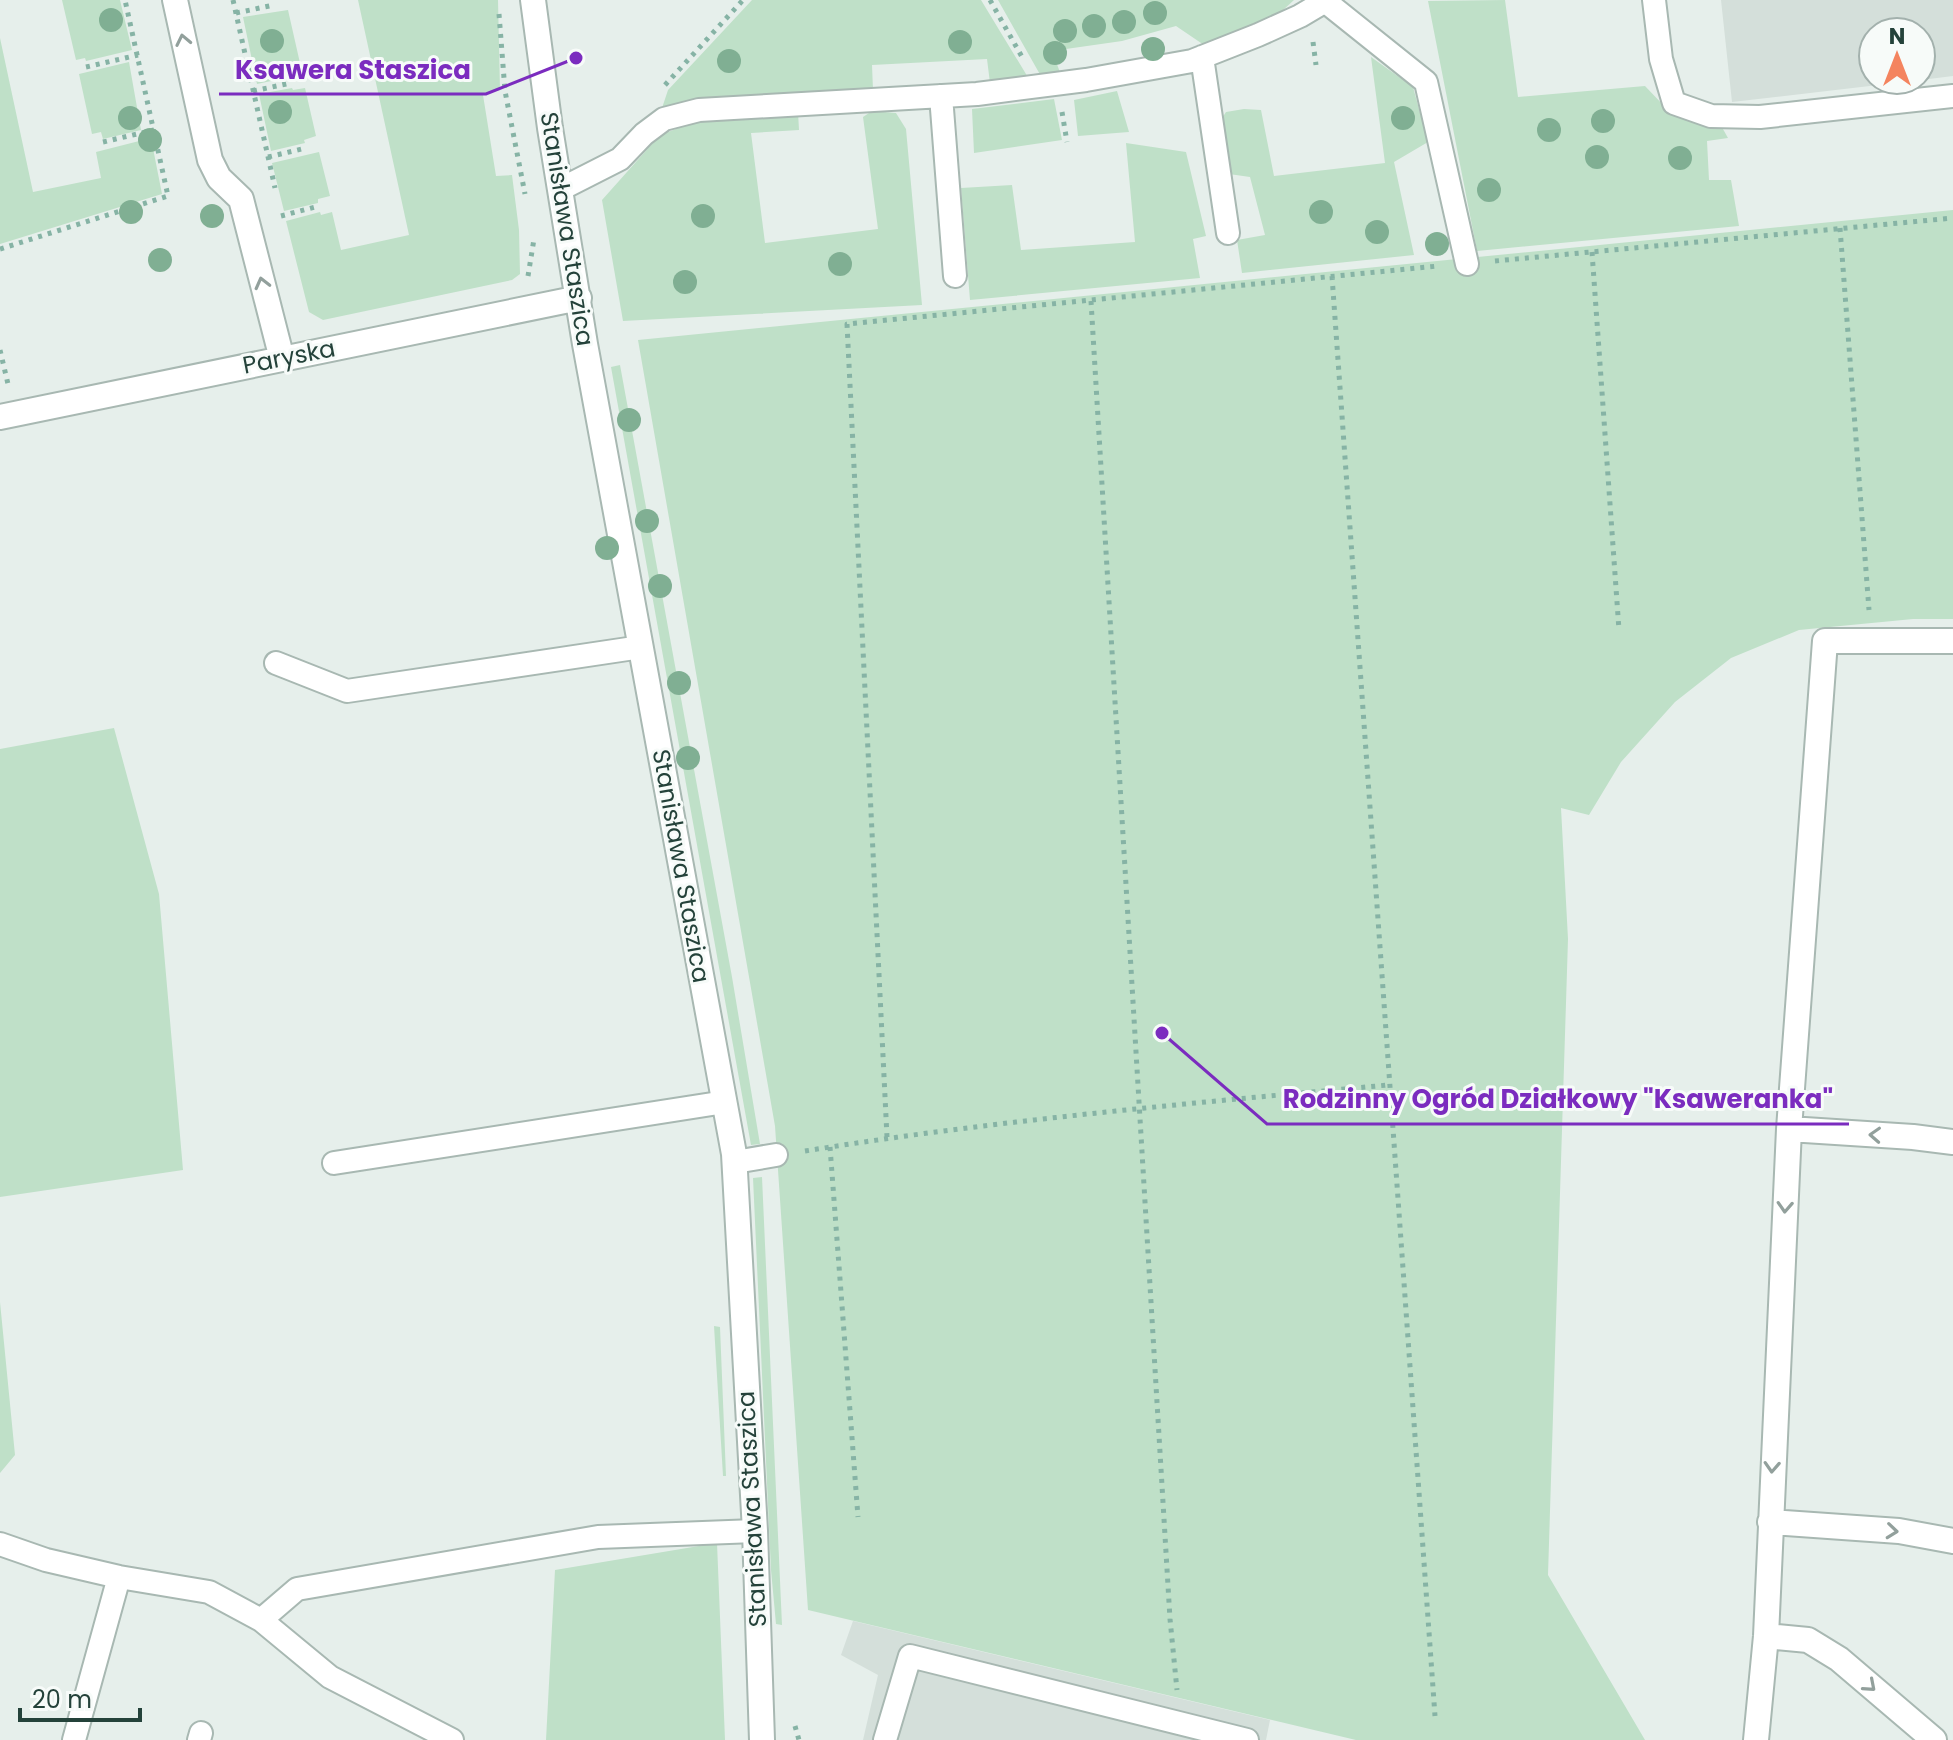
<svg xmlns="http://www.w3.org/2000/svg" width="1953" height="1740" font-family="Poppins,sans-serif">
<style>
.built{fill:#d4dfda}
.green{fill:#bfe0c8}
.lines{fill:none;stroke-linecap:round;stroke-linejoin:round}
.service-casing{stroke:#a8b8b2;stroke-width:26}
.minor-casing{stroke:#a8b8b2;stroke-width:28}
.path{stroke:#86b3a5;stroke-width:5;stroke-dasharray:4 6;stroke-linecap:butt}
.service{stroke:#fff;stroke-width:22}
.minor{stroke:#fff;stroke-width:24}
.tree{fill:#80af93}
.oneway{stroke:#92a09c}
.labels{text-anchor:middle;stroke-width:6;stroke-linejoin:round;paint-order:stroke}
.street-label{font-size:24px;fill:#24423a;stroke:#f7fbf9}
.leader{fill:none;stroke:#7b2cbf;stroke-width:3}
.callout-dot{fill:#7b2cbf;stroke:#f7fbf9;stroke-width:3}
.callout-label{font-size:26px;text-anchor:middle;font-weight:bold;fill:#7b2cbf;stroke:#f7fbf9;stroke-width:6;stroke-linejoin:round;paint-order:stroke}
</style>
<rect width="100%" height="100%" fill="#e6efeb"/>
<path class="built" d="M 1721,0 L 1953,0 L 1953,76 L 1921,80 L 1921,32 L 1873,32 L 1873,80 L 1921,80 L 1732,102 Z
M 853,1621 L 1270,1720 L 1266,1740 L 863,1740 L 878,1675 L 841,1655 Z"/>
<path class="green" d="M 62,0 L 120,0 L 132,50 L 86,61 L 85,58 L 76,60 Z
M 358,0 L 498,0 L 500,90 L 483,95 L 496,176 L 512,175 L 519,230 L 520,274 L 512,280 L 323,320 L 309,312 L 286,221 L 320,212 L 321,215 L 332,212 L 341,250 L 409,235 Z
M 752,0 L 981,0 L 1029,79 L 990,83 L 987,59 L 872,65 L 873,90 L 715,98 L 662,108 L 668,90 Z
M 998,0 L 1294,0 L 1270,22 L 1204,45 L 1176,26 L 1122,41 L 1052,51 L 1061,75 L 1042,78 Z
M 1505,0 L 1518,97 L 1645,86 L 1666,108 L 1719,122 L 1728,138 L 1707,141 L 1709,180 L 1731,180 L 1739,226 L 1477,251 L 1428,1 Z
M 288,10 L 302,72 L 290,74 L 290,77 L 257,84 L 243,17 Z
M 0,38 L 33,192 L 101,178 L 96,152 L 151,138 L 162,194 L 0,244 Z
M 1371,57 L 1413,87 L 1428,142 L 1394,162 L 1414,255 L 1242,273 L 1237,240 L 1265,235 L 1250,177 L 1222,173 L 1217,126 L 1226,112 L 1244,109 L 1261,110 L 1274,176 L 1385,163 Z
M 129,62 L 141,130 L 103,139 L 101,132 L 92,134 L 79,74 Z
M 292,88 L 293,90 L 305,88 L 316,136 L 304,140 L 305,143 L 271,151 L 259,94 Z
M 1117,91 L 1129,132 L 1078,136 L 1074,100 Z
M 1054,99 L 1062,140 L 974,153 L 972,109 Z
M 872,111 L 896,113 L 906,129 L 922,305 L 623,321 L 602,200 L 660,135 L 692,123 L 798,112 L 799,130 L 751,133 L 765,243 L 878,229 L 863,117 Z
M 1126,143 L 1186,152 L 1206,236 L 1193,239 L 1200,278 L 970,300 L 961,188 L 1012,185 L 1021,250 L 1135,242 Z
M 319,152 L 330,196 L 318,199 L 318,203 L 284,211 L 272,163 Z
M 1953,210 L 1953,619 L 1913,619 L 1799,630 L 1731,658 L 1675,702 L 1621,762 L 1589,815 L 1561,808 L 1568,939 L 1548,1575 L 1645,1740 L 1356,1740 L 808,1610 L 775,1126 L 638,340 Z
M 620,365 L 732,977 L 760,1144 L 751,1145 L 611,367 Z
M 114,728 L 159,894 L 183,1170 L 0,1197 L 0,749 Z
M 762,1177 L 782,1625 L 776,1624 L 771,1570 L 753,1178 Z
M 0,1302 L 15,1455 L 0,1473 Z
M 714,1326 L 720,1327 L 726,1476 L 723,1476 Z
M 717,1543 L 725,1740 L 546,1740 L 555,1570 Z"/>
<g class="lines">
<g class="service-casing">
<path id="service" d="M 1654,0 L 1661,59 L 1674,103 L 1711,116 L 1760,117 L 1953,96
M 1326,2 L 1426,82 L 1467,264
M 1202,57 L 1228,233
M 941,96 L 955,276
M 561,189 L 620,159 L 644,134 L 664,119 L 699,110 L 977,94 L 1086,80 L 1192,61 L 1258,35 L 1300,16 L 1327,0
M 276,663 L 347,691 L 641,647
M 735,1162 L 776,1155
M 334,1163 L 725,1102
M 0,1544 L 46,1560 L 119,1577 L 209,1592 L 261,1620 L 330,1677 L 452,1740
M 261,1620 L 297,1589 L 598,1537 L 755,1531
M 74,1740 L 119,1577
M 199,1740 L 201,1733
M 885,1740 L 910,1656 L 1247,1740"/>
</g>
<g class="minor-casing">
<path id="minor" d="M 175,0 L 210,160 L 219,178 L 241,199 L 282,359
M 533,0 L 550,128 L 585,344 L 734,1154 L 755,1531 L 762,1740
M 0,417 L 579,298
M 1789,1129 L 1913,1137 L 1953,1142
M 1770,1522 L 1899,1531 L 1953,1541
M 1766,1636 L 1808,1640 L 1839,1659 L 1934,1740
M 1756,1740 L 1766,1636 L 1789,1129 L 1825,641 L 1953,641"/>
</g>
<path class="path" d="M 233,0 L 275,188
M 990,0 L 1022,57
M 236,13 L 274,5
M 499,14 L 505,91 L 525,194
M 1313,42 L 1316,65
M 86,67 L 138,55
M 665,85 L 743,0
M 253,91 L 291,83
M 1062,112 L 1067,142
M 103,142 L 154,130
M 268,157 L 306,148
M 281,216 L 319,206
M 1840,228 L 1869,610
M 0,249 L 168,196 L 125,0
M 1592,252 L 1619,630
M 1495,261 L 1953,218
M 528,276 L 534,239
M 1332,276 L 1435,1716
M 1091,301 L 1170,1619 L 1177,1690
M 0,350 L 8,384
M 887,1137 L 847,324 L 1438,266
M 830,1147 L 858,1517
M 805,1151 C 998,1120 1193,1103 1388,1085
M 795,1726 L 799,1740"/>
<use href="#service" class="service"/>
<use href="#minor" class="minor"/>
</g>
<g class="tree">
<circle cx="1155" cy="13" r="12"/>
<circle cx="111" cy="20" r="12"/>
<circle cx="1124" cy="22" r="12"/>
<circle cx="1094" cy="26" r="12"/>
<circle cx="1065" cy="31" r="12"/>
<circle cx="272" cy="41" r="12"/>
<circle cx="960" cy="42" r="12"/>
<circle cx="1153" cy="49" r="12"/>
<circle cx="1055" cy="53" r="12"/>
<circle cx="729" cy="61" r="12"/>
<circle cx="280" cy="112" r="12"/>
<circle cx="130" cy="118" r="12"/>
<circle cx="1403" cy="118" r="12"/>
<circle cx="1603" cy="121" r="12"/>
<circle cx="1549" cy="130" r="12"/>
<circle cx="150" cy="140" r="12"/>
<circle cx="1597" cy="157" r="12"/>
<circle cx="1680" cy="158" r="12"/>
<circle cx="1489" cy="190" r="12"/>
<circle cx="131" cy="212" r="12"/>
<circle cx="1321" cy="212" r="12"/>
<circle cx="212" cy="216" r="12"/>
<circle cx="703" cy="216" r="12"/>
<circle cx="1377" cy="232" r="12"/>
<circle cx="1437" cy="244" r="12"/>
<circle cx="160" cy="260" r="12"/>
<circle cx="840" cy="264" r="12"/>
<circle cx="685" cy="282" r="12"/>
<circle cx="629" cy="420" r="12"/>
<circle cx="647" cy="521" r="12"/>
<circle cx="607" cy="548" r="12"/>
<circle cx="660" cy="586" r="12"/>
<circle cx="679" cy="683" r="12"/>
<circle cx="688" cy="758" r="12"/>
</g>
<defs><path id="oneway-chevron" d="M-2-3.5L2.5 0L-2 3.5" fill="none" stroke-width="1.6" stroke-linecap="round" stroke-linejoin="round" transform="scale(2)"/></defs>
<g class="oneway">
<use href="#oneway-chevron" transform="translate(183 40) rotate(-102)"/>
<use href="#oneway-chevron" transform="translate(262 283) rotate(-104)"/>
<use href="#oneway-chevron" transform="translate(1875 1135) rotate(-177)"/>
<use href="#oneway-chevron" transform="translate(1785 1207) rotate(93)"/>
<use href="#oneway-chevron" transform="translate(1772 1467) rotate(93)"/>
<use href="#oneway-chevron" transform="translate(1892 1531) rotate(6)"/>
<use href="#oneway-chevron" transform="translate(1870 1686) rotate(41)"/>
</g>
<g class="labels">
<g class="street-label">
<text transform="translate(567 229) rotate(81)" y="8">Stanisława Staszica</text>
<text transform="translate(289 357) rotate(-11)" y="8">Paryska</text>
<text transform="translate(681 866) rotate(80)" y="8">Stanisława Staszica</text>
<text transform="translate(752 1509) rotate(-93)" y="8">Stanisława Staszica</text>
</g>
</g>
<path class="leader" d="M576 58L486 94H219M1162 1033L1267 1124H1849"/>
<g class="callout-dot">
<circle cx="576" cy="58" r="8"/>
<circle cx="1162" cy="1033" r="8"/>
</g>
<g class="callout-label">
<text x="353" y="79">Ksawera Staszica</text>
<text x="1558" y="1108">Rodzinny Ogród Działkowy "Ksaweranka"</text>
</g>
<g transform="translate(1897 56)"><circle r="38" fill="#f7fbf9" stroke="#a3b1ad" stroke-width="2"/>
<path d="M0-6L14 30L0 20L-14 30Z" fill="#f4845f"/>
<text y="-12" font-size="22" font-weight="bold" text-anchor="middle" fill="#24423a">N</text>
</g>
<path d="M20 1708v12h120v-12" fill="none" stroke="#24423a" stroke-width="4"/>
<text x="32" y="1708" font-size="24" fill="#24423a" stroke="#f7fbf9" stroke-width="6" paint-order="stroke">20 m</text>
</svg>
